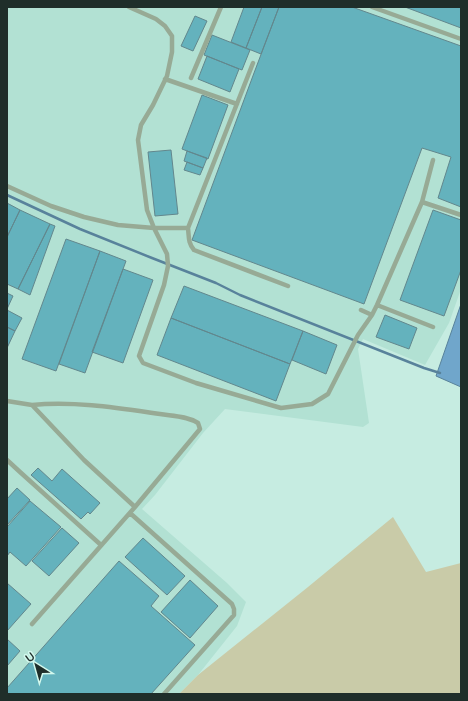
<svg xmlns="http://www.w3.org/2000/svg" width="468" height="701" font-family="'Varela Round',sans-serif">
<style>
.built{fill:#b2e1d3}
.green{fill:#c9cba8}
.water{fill:#70a6cb;stroke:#58829b}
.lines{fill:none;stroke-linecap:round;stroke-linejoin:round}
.stream{stroke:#58829b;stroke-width:2.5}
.building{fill:#64b2bd;stroke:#62878d}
.service{stroke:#97aa95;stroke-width:4.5}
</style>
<rect width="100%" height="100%" fill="#c6ece1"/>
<path class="built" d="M 7,7 L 461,7 L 461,289 L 449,323 L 425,365 L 363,339 L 358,349 L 369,423 L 363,427 L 225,409 L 203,433 L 155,495 L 142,509 L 227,583 L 246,602 L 237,626 L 198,675 L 179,694 L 7,694 Z"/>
<path class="green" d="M 393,517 L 426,572 L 461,563 L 461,694 L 179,694 L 198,675 L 308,587 Z"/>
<path class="water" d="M 461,304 L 461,387 L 436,376 Z"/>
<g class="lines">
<path class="stream" d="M 7,195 L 80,229 L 152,258 L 216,283 L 240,295 L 424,368 L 440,373"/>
</g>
<path class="building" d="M 244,7 L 262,7 L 246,48 L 231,42 Z
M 262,7 L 279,7 L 261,54 L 246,48 Z
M 279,7 L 352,7 L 461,46 L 461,207 L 438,198 L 451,157 L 422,148 L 364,304 L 192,240 L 254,73 Z
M 405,7 L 461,7 L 461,28 Z
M 195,16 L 207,21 L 193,51 L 181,46 Z
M 212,35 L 250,50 L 242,70 L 204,55 Z
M 207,56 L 239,69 L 230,92 L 198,79 Z
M 202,95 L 228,105 L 208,159 L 182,149 Z
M 171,150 L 178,214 L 155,216 L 148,152 Z
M 187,151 L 207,158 L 203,168 L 184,161 Z
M 187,162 L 203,168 L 200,175 L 184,170 Z
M 7,203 L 20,210 L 7,237 Z
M 20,210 L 50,224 L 18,289 L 7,284 L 7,237 Z
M 433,210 L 461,220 L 461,270 L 444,316 L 400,300 Z
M 50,224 L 55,226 L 30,295 L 18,289 Z
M 66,239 L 100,251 L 56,371 L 22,359 Z
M 100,251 L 126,261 L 85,373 L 59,364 Z
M 123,269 L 153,280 L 123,363 L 92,352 Z
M 184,286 L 303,331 L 290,364 L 171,318 Z
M 7,293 L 13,296 L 7,309 Z
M 7,310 L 22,318 L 15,331 L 7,327 Z
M 385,315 L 417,328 L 409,349 L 376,337 Z
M 171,318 L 290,364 L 276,401 L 157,355 Z
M 7,327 L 15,331 L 7,348 Z
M 303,331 L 337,345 L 326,374 L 292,360 Z
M 38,468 L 52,481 L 62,469 L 100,503 L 90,514 L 88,512 L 81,519 L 31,475 Z
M 17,488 L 30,500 L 7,525 L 7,499 Z
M 30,501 L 61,527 L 26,566 L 10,552 L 7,556 L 7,527 Z
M 62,528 L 79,543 L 49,576 L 32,561 Z
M 143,538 L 185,576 L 167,595 L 125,557 Z
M 119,561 L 159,596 L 151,606 L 195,645 L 151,694 L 7,694 L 7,688 Z
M 190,580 L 218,606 L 190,638 L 161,612 Z
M 7,583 L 31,604 L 7,631 Z
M 7,639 L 20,651 L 7,666 Z"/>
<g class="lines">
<path class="service" d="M 129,7 L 156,19 L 165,26 L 172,36 L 172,52 L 167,76 L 153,105 L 141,125 L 138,140 L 147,210 L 154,228 L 167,254 L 168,266 L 164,285 L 139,356 L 143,363 L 196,383 L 281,408 L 312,404 L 328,394 L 358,335 L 372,315
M 372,7 L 461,39
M 253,63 L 188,228 C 189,237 188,243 194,250 L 288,286
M 191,78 L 221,7
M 165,79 L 237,104
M 7,186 L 51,206 L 84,217 L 118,225 L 154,228 L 188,228
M 422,202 L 461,215
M 377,305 L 433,327
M 361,310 L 372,315 L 377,305 L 422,202 L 433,160
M 7,401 L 32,405 L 84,460 L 135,507
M 7,460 L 20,472 L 101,545
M 130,513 L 232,604 L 234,609 L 234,615 L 164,694
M 32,624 L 135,507 L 200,429 L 198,423 C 187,416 172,416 160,414 C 118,408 75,401 32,405"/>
</g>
<rect width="468" height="701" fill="none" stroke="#1f2e2a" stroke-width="16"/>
<g transform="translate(36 665) rotate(323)" stroke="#d3f9ee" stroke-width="3" paint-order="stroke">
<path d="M0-3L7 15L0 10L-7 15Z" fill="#1f2e2a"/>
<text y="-6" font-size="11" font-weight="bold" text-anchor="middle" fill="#1f2e2a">U</text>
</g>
</svg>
